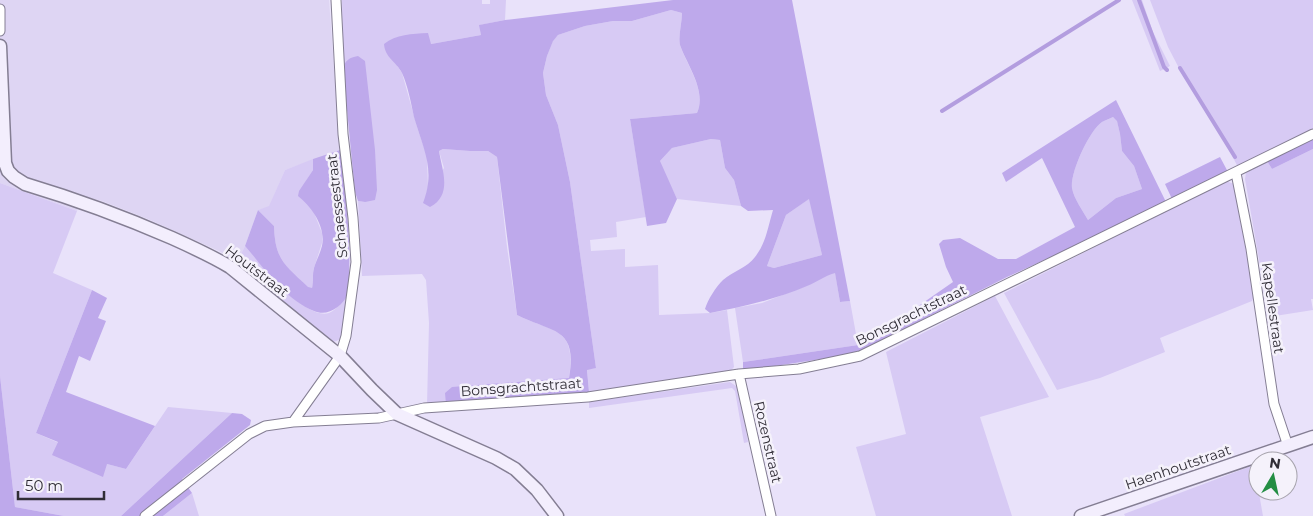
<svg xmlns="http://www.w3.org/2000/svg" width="1313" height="516" font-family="Montserrat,sans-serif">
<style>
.built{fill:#ded5f3}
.green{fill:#d7caf4}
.forest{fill:#bea9eb;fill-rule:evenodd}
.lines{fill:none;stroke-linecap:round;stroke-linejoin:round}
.stream{stroke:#b39ddf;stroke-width:4}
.street-casing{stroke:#847e93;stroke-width:11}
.secondary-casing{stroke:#847e93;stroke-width:15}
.street{stroke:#fff;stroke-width:9}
.secondary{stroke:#f3eefd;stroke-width:12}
.labels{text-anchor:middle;stroke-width:5;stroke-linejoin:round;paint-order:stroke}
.street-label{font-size:14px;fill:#302d36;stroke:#f5f2fb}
</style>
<rect width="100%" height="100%" fill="#e9e2fa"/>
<path class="built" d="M 0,0 L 329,0 L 340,150 L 285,170 L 269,207 L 258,210 L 245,246 L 237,262 L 219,251 L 148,219 L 102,201 L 83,196 L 77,211 L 0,183 Z"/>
<path class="green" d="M 342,0 L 482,0 L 482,4 L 490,4 L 490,0 L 506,0 L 505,20 L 480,25 L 481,35 L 431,44 L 396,64 L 402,73 L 418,130 L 427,156 L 428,187 L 426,196 L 444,168 L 439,151 L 443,149 L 470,151 L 488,151 L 497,157 L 507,247 L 517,315 C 553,333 577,326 569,378 C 521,383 475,401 427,405 L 429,323 L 426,280 L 422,274 L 362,276 L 358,201 L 365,202 L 343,69 Z
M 1132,0 L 1142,0 L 1153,32 L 1170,66 L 1160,71 Z
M 1150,0 L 1313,0 L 1313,129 L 1238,167 L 1213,120 L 1180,70 L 1168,47 Z
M 671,10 L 682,13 C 682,23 678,36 680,45 C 687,66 707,91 697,113 L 630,119 L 646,217 L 616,222 L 617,237 L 590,240 L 591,251 L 625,249 L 625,267 L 658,265 L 659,315 L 710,313 L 727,310 L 734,367 L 728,374 L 589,392 L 587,369 L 596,368 L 570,182 L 558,125 L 546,95 L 543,73 L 547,56 L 553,40 L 558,35 L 585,26 L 613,21 L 632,21 Z
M 1113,117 L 1117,120 L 1120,134 L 1122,151 L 1134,166 L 1142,189 L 1116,198 L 1088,220 C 1083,211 1074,199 1072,188 C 1070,173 1089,131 1102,122 C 1105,120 1110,119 1113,117 Z
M 711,139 L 720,140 L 725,168 L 734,180 L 741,206 L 677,199 L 659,162 L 672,148 Z
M 1313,149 L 1313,299 L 1311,299 L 1313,310 L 1269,317 L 1245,179 L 1246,173 L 1267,161 L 1272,169 Z
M 313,159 L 313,170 L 306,181 L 307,202 L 313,210 L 322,233 L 322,243 L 313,271 L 314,282 L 312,288 L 308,288 C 285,265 275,260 274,226 L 258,210 L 269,206 L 285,170 Z
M 1226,181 L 1234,184 L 1254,296 L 1252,301 L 1160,338 L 1165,352 L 1100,378 L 1057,390 L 1004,293 Z
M 0,183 L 77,211 L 53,273 L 92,290 L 36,433 L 107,464 L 126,469 L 168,407 L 232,413 L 121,516 L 64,516 L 15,507 L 0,376 Z
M 810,198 L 822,255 L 774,268 L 767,266 L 786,215 Z
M 245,246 C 259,262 306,321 329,313 C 337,310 343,300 348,294 C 347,304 346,332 340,339 C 337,341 336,341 332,342 L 237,262 Z
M 835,272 L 840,302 L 850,301 L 858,345 L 743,362 L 735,308 L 762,303 L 808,285 L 826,275 Z
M 995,296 L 1049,397 L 980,417 L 1012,516 L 876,516 L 856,447 L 906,434 L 886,352 Z
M 730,382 L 739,388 L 748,442 L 744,443 L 735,391 L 732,388 L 589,408 L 589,402 Z
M 1254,465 L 1263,516 L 1125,516 L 1124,514 Z
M 192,493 L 199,516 L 163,516 Z"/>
<path class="forest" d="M 673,0 L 792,0 L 850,301 L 840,302 L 835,273 C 824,276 817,282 807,286 C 776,299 743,307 710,313 L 705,309 C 708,299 716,287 723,280 C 733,271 747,268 755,257 C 766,243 768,227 773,210 L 748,211 L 741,206 L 734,180 L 725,168 L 720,140 L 711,139 L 672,148 L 660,161 L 677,199 L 666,223 L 647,226 L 630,119 L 697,113 C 707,91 687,65 680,45 C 678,36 682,23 682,13 L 671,10 L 632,21 L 613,21 L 585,26 L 558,35 L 553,41 L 547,56 L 543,73 L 546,95 L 558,125 L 570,182 L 596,368 L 587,370 L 589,392 L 446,404 L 445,393 L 452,387 L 569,378 C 578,327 553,333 517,315 L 497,157 L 488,151 L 470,151 L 443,149 L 439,151 C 442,170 453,195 430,207 L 423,203 C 436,169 423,149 414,117 C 411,103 408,86 402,73 C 396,61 385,58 384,44 C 396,34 412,34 428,33 L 431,44 L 481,35 L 479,25 L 505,20 ZM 809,199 L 822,255 L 774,268 L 767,266 L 786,215 Z
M 358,56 L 365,61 L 375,150 L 377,190 L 375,200 L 365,202 L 358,201 L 355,192 L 343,69 C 345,60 349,58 358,56 Z
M 1116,100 L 1166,202 L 1079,244 L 1007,277 L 854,354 L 743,371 L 743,362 L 858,345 L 871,339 L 953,282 L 946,267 L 939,244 L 943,240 L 960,238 L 998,259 L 1016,259 L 1075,227 L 1042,158 L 1006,182 L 1002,173 ZM 1113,117 L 1117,121 L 1120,134 L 1122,151 L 1134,166 L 1142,189 L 1116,198 L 1088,220 C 1083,211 1074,199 1072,188 C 1070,173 1089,131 1102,122 C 1105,120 1110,119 1113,117 Z
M 1313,139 L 1313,149 L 1272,169 L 1267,161 Z
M 340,150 C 345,191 351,233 349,275 C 349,281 350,290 348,294 C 342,307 327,317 314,311 C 285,299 265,269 245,246 L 258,210 L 274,226 C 275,260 285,265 308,287 L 312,288 C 314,281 312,275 314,268 C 316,261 320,254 322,246 C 326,227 312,207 298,196 L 299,191 L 313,170 L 313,159 Z
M 1220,157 L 1228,172 L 1172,199 L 1165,184 Z
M 92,290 L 107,298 L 98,318 L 106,321 L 90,361 L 79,356 L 66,392 L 155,426 L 126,469 L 107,464 L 103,477 L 52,455 L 58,442 L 36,433 Z
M 0,376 L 15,507 L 64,516 L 0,516 Z
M 232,413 L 242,414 L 251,420 L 250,425 L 182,479 L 192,493 L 163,516 L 121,516 Z"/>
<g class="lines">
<path class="stream" d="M 1139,0 L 1164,67 L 1167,70
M 1180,68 L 1235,157
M 942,111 L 1119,0"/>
<g class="street-casing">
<path id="street" d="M 0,9 L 0,31
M 1236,173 L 1251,249 L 1274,404 L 1288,446
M 739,374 L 771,516
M 293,422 L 340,356 L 346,336 L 356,262 L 353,218 L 343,134 L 336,0
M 145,516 L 249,434 L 265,426 L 293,422 L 379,418 L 424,408 L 588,397 L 739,374 L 799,369 L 860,356 L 1313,134"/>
</g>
<g class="secondary-casing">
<path id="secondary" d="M 0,46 L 5,163 L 8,171 L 14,177 L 25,184 C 75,199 124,217 172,238 C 192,247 212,256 230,267 L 340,356 L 372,390 L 397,414 L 496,458 L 515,469 L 537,490 L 557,516
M 1081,516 L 1313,437"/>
</g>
<use href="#street" class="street"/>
<use href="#secondary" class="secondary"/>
</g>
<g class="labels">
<g class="street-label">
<text transform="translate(337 206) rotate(-96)" y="5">Schaessestraat</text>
<text transform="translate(257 271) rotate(37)" y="5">Houtstraat</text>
<text transform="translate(1273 308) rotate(82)" y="5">Kapellestraat</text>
<text transform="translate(911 315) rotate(-26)" y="5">Bonsgrachtstraat</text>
<text transform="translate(521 387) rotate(-4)" y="5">Bonsgrachtstraat</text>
<text transform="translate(768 442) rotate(77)" y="5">Rozenstraat</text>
<text transform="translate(1178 467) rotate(-19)" y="5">Haenhoutstraat</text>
</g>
</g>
<g transform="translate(1273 476) rotate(9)"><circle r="24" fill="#f5f2fb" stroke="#a6a3ac"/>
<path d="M0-4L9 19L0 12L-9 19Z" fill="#248e44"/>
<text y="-8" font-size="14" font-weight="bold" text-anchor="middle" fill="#302d36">N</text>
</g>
<path d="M18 491v8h86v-8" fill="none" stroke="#302d36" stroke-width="2.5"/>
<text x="25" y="491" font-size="15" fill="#302d36" stroke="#f5f2fb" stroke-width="4" paint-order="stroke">50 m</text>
</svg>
